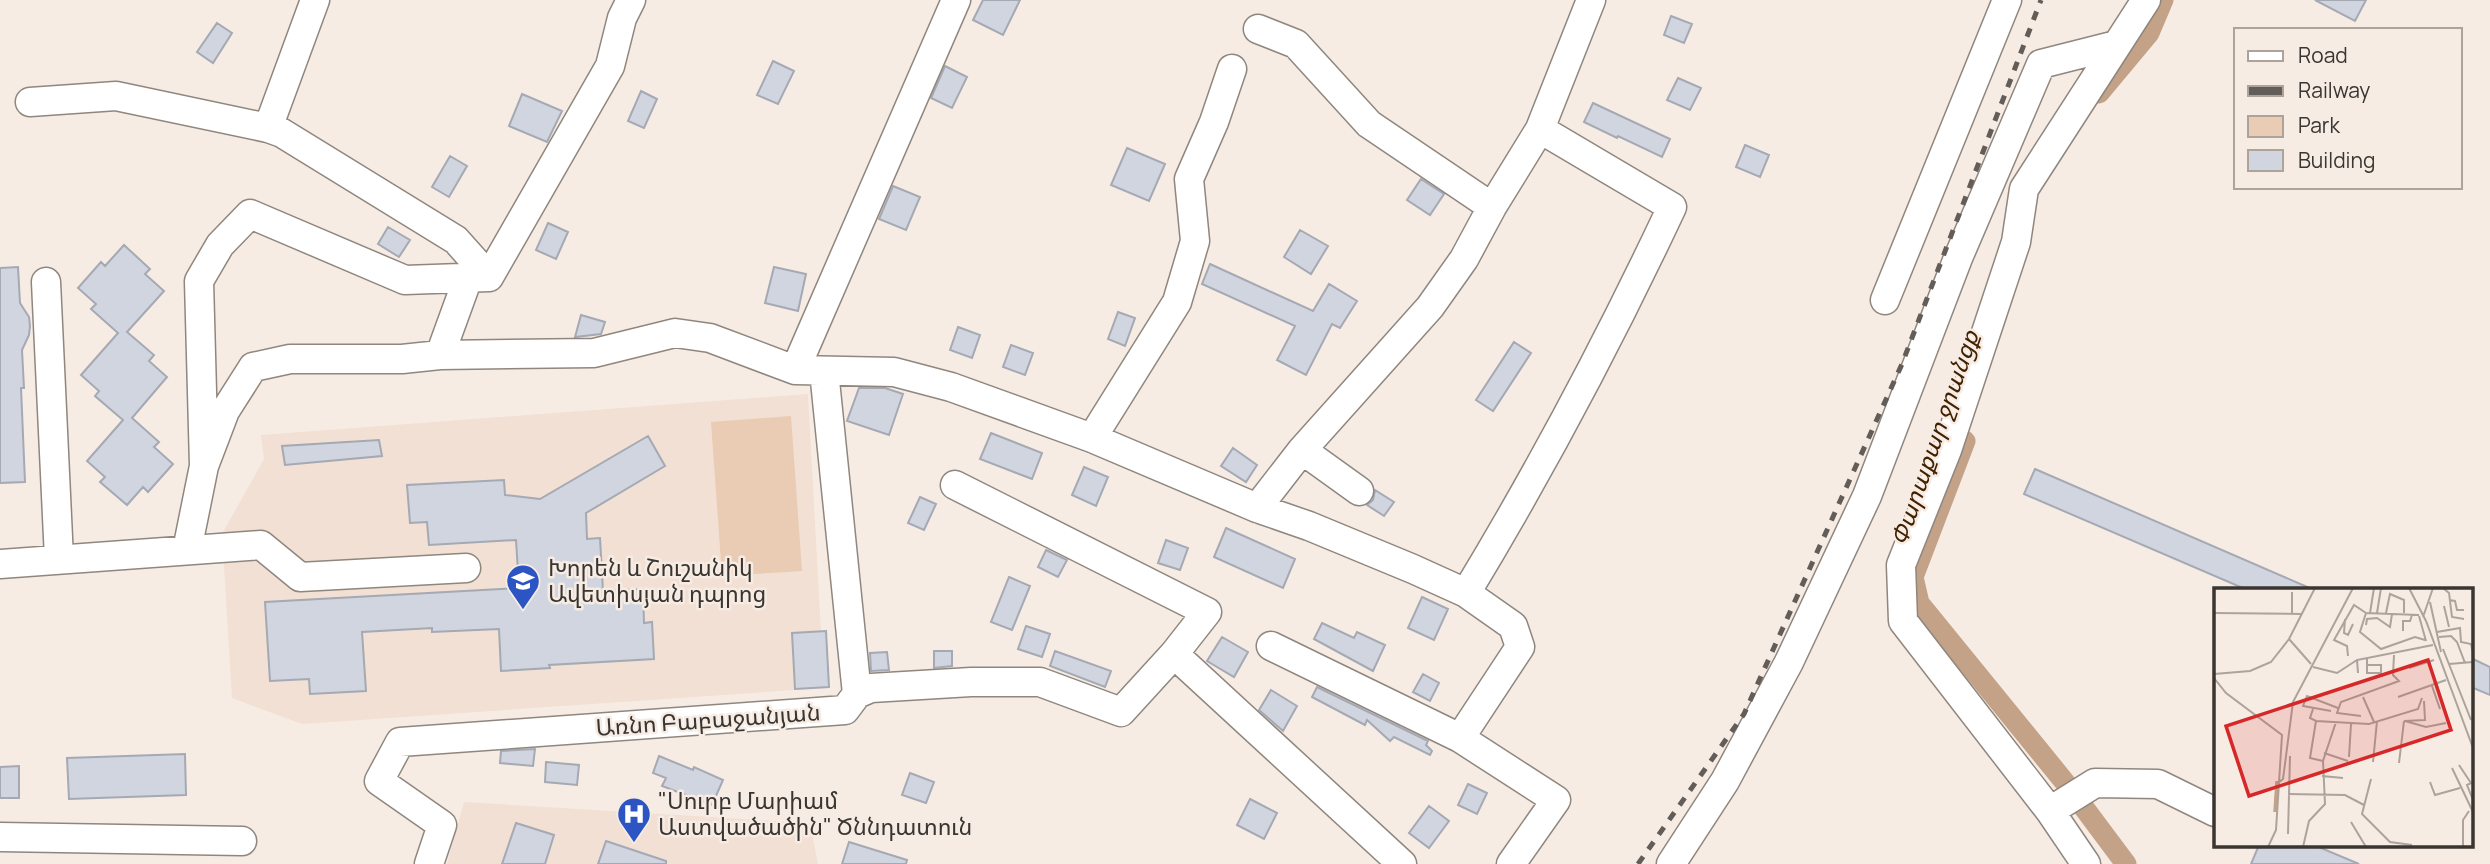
<svg xmlns="http://www.w3.org/2000/svg" width="2490" height="864" font-family="Manrope,'Noto Sans Armenian',sans-serif">
<style>
.built{fill:#f1e0d3}
.green{fill:#eacbb3}
.lines{fill:none;stroke-linecap:round;stroke-linejoin:round}
.canal{stroke:#c3a287;stroke-width:21}
.building{fill:#d0d5e0;stroke:#a4a9b3;stroke-width:2}
.minor-casing{stroke:#8f867e;stroke-width:31}
.minor{stroke:#fff;stroke-width:28}
.rail{stroke:#635d59;stroke-width:5;stroke-dasharray:9 9;stroke-linecap:butt}
.labels{text-anchor:middle;stroke-width:5;stroke-linejoin:round;paint-order:stroke}
.poi-label{font-size:23px;fill:#393531;stroke:#f7ece4;text-anchor:start}
.street-label{font-size:23px;fill:#393531;stroke:#f7ece4}
.water-label{font-size:24px;font-style:italic;fill:#422100;stroke:#f7ece4}
.inset-river{fill:none;stroke:#c3a287;stroke-width:3.5}
.inset-road{fill:none;stroke:#aba39c;stroke-width:2}
.view{fill:#d62828;fill-opacity:0.15;stroke:#d62828;stroke-width:3.5}
.inset-edge{fill:none;stroke:#393531;stroke-width:3.5}
</style>
<rect width="100%" height="100%" fill="#f7ece4"/>
<path class="built" d="M 808,394 L 824,688 L 302,724 L 232,698 L 222,534 L 264,459 L 261,435 Z
M 464,802 L 810,823 L 818,864 L 447,864 Z"/>
<path class="green" d="M 791,416 L 802,571 L 722,576 L 711,422 Z"/>
<g class="lines">
<path class="canal" d="M 2099,93 L 2149,33 L 2163,0
M 1965,441 L 1913,577 L 1919,603 L 2067,785 L 2126,864"/>
</g>
<path class="building" d="M 983,0 L 1020,0 L 1003,35 L 973,20 Z
M 2315,0 L 2366,0 L 2355,21 Z
M 1671,16 L 1692,24 L 1684,43 L 1664,35 Z
M 217,23 L 232,33 L 213,63 L 197,52 Z
M 773,61 L 794,71 L 778,104 L 757,95 Z
M 945,66 L 967,77 L 952,108 L 931,98 Z
M 1678,78 L 1701,88 L 1690,110 L 1667,100 Z
M 641,91 L 657,99 L 644,128 L 628,121 Z
M 522,94 L 562,111 L 547,142 L 509,126 Z
M 1593,103 L 1670,139 L 1662,157 L 1618,136 L 1617,138 L 1584,122 Z
M 1745,145 L 1769,155 L 1760,177 L 1736,167 Z
M 1127,148 L 1165,164 L 1149,201 L 1111,185 Z
M 450,156 L 467,166 L 449,197 L 432,187 Z
M 1421,179 L 1444,194 L 1430,215 L 1407,200 Z
M 893,186 L 920,197 L 906,230 L 879,219 Z
M 548,223 L 568,232 L 556,259 L 536,250 Z
M 388,227 L 410,240 L 399,257 L 378,244 Z
M 1300,230 L 1328,246 L 1311,274 L 1284,257 Z
M 124,245 L 150,269 L 145,274 L 164,291 L 127,332 L 154,355 L 149,361 L 167,377 L 132,418 L 159,442 L 154,447 L 173,464 L 148,492 L 143,487 L 127,505 L 100,482 L 105,477 L 87,461 L 123,420 L 95,396 L 99,391 L 81,375 L 118,333 L 91,309 L 96,304 L 78,288 L 101,262 L 105,266 Z
M 1210,264 L 1313,311 L 1329,284 L 1357,301 L 1340,328 L 1332,324 L 1306,375 L 1277,360 L 1295,326 L 1202,284 Z
M 18,267 L 20,303 L 29,317 L 30,326 L 29,335 L 22,350 L 24,388 L 21,388 L 25,482 L 0,483 L 0,268 Z
M 774,267 L 806,274 L 798,311 L 765,303 Z
M 1118,312 L 1135,318 L 1125,346 L 1108,339 Z
M 581,315 L 605,322 L 601,334 L 575,337 Z
M 958,327 L 980,335 L 972,358 L 950,350 Z
M 1514,342 L 1531,353 L 1493,411 L 1476,400 Z
M 1011,345 L 1033,353 L 1025,375 L 1003,367 Z
M 859,388 L 885,388 L 903,394 L 889,435 L 847,421 Z
M 991,433 L 1042,453 L 1032,479 L 980,459 Z
M 648,436 L 665,466 L 586,513 L 587,539 L 600,538 L 603,591 L 643,589 L 644,623 L 652,622 L 654,659 L 549,665 L 550,668 L 501,671 L 499,629 L 432,632 L 432,628 L 362,632 L 366,691 L 310,694 L 309,679 L 270,681 L 265,602 L 519,588 L 516,540 L 429,545 L 427,522 L 410,523 L 407,485 L 504,480 L 505,495 L 540,499 Z
M 379,440 L 382,456 L 285,465 L 282,446 Z
M 1233,448 L 1257,465 L 1246,482 L 1221,466 Z
M 1084,467 L 1108,477 L 1096,506 L 1072,495 Z
M 2035,469 L 2312,589 L 2245,589 L 2024,494 Z
M 1375,490 L 1394,502 L 1384,516 L 1367,505 L 1373,500 Z
M 920,497 L 936,504 L 924,530 L 908,523 Z
M 1226,528 L 1295,559 L 1283,588 L 1214,557 Z
M 1166,540 L 1188,548 L 1180,570 L 1158,563 Z
M 1046,550 L 1067,560 L 1058,577 L 1038,567 Z
M 1009,577 L 1030,586 L 1012,630 L 991,622 Z
M 1422,597 L 1448,609 L 1434,640 L 1408,628 Z
M 1322,623 L 1354,638 L 1357,632 L 1385,645 L 1373,671 L 1314,639 Z
M 1026,626 L 1050,634 L 1042,657 L 1018,649 Z
M 826,631 L 829,687 L 795,689 L 792,633 Z
M 1222,637 L 1248,652 L 1234,677 L 1207,661 Z
M 934,651 L 952,651 L 952,666 L 934,668 Z
M 1055,651 L 1111,671 L 1105,687 L 1050,666 Z
M 887,652 L 889,670 L 871,671 L 870,653 Z
M 2471,658 L 2490,667 L 2490,695 L 2471,687 Z
M 1423,674 L 1439,683 L 1430,701 L 1413,692 Z
M 1317,687 L 1428,741 L 1426,745 L 1432,751 L 1430,755 L 1394,737 L 1390,741 L 1367,720 L 1365,725 L 1312,697 Z
M 1271,690 L 1297,706 L 1283,731 L 1259,710 Z
M 535,749 L 533,766 L 500,763 L 501,751 Z
M 185,754 L 186,795 L 69,799 L 67,758 Z
M 659,756 L 693,770 L 694,767 L 723,780 L 712,805 L 662,786 L 666,778 L 653,773 Z
M 546,762 L 579,765 L 577,785 L 545,782 Z
M 19,766 L 19,798 L 0,798 L 0,767 Z
M 910,773 L 934,782 L 926,803 L 902,795 Z
M 1468,784 L 1487,793 L 1477,814 L 1458,805 Z
M 1250,799 L 1277,813 L 1264,839 L 1237,825 Z
M 1429,806 L 1449,821 L 1429,848 L 1409,833 Z
M 516,823 L 554,835 L 545,864 L 502,864 Z
M 606,841 L 666,861 L 666,864 L 598,864 Z
M 849,842 L 907,860 L 906,864 L 842,864 Z
M 2259,845 L 2314,845 L 2359,864 L 2251,864 Z"/>
<g class="lines">
<g class="minor-casing">
<path id="minor" d="M 1258,29 L 1296,44 L 1369,124 L 1492,207
M 30,102 L 116,96 L 268,128 L 282,133 L 456,240 L 489,277
M 268,128 L 315,0
M 489,277 L 610,66 L 622,18 L 631,0
M 46,282 L 59,559
M 1885,300 L 2007,0
M 440,355 L 468,278
M 795,370 L 956,0
M 824,371 L 857,694
M 1092,438 L 1177,302 L 1195,241 L 1189,179 L 1214,122 L 1232,69
M 1302,450 L 1359,491
M 204,466 L 225,411 L 253,367 L 290,359 L 402,359 L 440,355 L 594,353 L 675,333 L 710,338 L 795,370 L 894,372 L 951,387 L 1092,438 L 1257,508 L 1309,526 L 1413,569 L 1466,593 L 1513,626 L 1520,647 L 1460,738
M 1257,508 L 1302,450 L 1430,307 L 1464,259 L 1492,207 L 1540,129 L 1591,0
M 187,550 L 204,466 L 199,281 L 220,245 L 250,214 L 405,280 L 489,277
M 0,564 L 261,545 L 300,577 L 466,568
M 1466,593 C 1541,469 1610,339 1672,207 L 1540,129
M 1271,646 L 1460,738 L 1556,800 L 1511,864
M 1174,654 L 1402,864
M 2050,811 L 2095,783 L 2158,784 L 2215,812
M 0,837 L 242,841
M 429,864 L 442,825 L 379,781 L 400,742 L 845,710 L 857,694 L 871,688 L 971,682 L 1040,682 L 1121,712 L 1174,654 L 1207,612 L 955,485
M 1671,864 L 1725,781 L 1789,662 L 1867,496 L 1958,258 L 2041,64 L 2116,45
M 2086,864 L 2050,811 L 1903,621 L 1901,565 L 1947,450 L 2016,242 L 2024,189 L 2146,0"/>
</g>
<use href="#minor" class="minor"/>
<path class="rail" d="M 1638,864 L 1744,714 L 1902,364 L 2041,0"/>
</g>
<defs>
<g id="school-pin" transform="scale(1.75)"><path d="M0 17L-7.5 6A9.5 9.5 0 1 1 7.5 6Z" fill="#2c54c3" stroke="#f7ece4"/><path d="M0-5L7-2L0 1L-7-2ZM-4 1L0 2.5L4 1V4Q0 6-4 4Z" fill="#fff"/></g>
<g id="hospital-pin" transform="scale(1.75)"><path d="M0 17L-7.5 6A9.5 9.5 0 1 1 7.5 6Z" fill="#2c54c3" stroke="#f7ece4"/><path d="M-5-5h3v3.5h4V-5h3V5h-3V1.5h-4V5h-3Z" fill="#fff"/></g>
</defs>
<g fill-rule="evenodd">
<use href="#school-pin" x="523" y="581"/>
<use href="#hospital-pin" x="634" y="814"/>
</g>
<g class="labels">
<g class="poi-label">
<text x="548" y="576">Խորեն և Շուշանիկ<tspan x="548" dy="26">Ավետիսյան դպրոց</tspan></text>
<text x="658" y="809">"Սուրբ Մարիամ<tspan x="658" dy="26">Աստվածածին" Ծննդատուն</tspan></text>
</g>
<g class="street-label">
<text transform="translate(708 720) rotate(-4)" y="8">Առնո Բաբաջանյան</text>
</g>
<g class="water-label">
<text transform="translate(1935 438) rotate(-71)" y="8">Փարաքար ջրանցք</text>
</g>
</g>
<g transform="translate(2214 588)">
<rect width="259" height="259" fill="#f7ece4"/>
<path class="inset-river" d="M 61,224 L 63,193"/>
<path class="inset-road" d="M 195,0 L 212,33 L 259,160M 229,0 L 235,5 L 238,29 L 250,31M 235,12 L 241,13 L 243,22 L 250,22M 216,14 L 227,64M 230,18 L 235,39M 0,25 L 88,26M 156,25 L 160,0M 163,25 L 167,0M 172,25 L 176,6 L 190,12 L 190,25M 78,26 L 78,4M 205,27 L 152,25 L 146,44 L 167,61 L 201,49 L 211,52M 205,28 L 212,53M 209,29 L 219,0M 131,31 L 130,45 L 134,47 L 139,36M 152,37 L 153,31 L 163,30 L 176,39 L 178,26M 189,43 L 189,33 L 196,33 L 198,27M 223,44 L 246,40 L 247,54 L 257,56 L 259,65M 225,49 L 237,48 L 243,54 L 251,75M 75,51 L 97,76M 229,61 L 257,132M 134,68 L 133,58 L 120,52 L 140,17 L 152,25M 153,70 L 153,85 L 167,85 L 167,77 L 153,77M 235,76 L 259,74M 99,79 L 123,85 L 143,72M 195,80 L 220,72M 144,85 L 143,72 L 219,57M 0,86 L 36,83 L 57,74 L 75,51 L 101,0M 0,90 L 12,105 L 68,147 L 62,242 L 54,259M 218,98 L 226,121M 149,109 L 160,134M 184,109 L 232,92M 99,121 L 96,130 L 102,133 L 155,136 L 204,121 L 208,110M 117,123 L 89,118 L 93,108 L 124,120M 147,128 L 123,125 L 127,114 L 185,93 L 179,87 L 180,67M 102,133 L 96,170 L 109,173M 190,133 L 211,132 L 210,113M 191,133 L 212,139 L 232,135M 110,165 L 134,173M 135,169 L 137,136M 159,174 L 163,133M 185,175 L 190,133M 245,177 L 257,195 L 253,197 L 259,212M 238,180 L 259,224M 108,188 L 129,190M 157,191 L 148,226 L 176,254 L 198,257M 216,194 L 221,207 L 246,200M 64,195 L 69,191 L 79,114 L 139,0M 74,206 L 131,207 L 150,217M 137,234 L 152,259M 74,246 L 76,168M 89,259 L 95,233 L 111,216 L 109,173 L 122,134M 249,259 L 249,232 L 255,223"/>
<path class="view" d="M 214,72 L 237,142 L 35,208 L 12,138 Z"/>
<rect width="259" height="259" class="inset-edge"/>
</g>
<rect x="2234" y="28" width="228" height="161" fill="#f7ece4" stroke="#aba39c" stroke-width="2"/>
<rect x="2248" y="51" width="35" height="10" fill="#ffffff" stroke="#aba39c" stroke-width="2"/>
<text x="2298" y="63" font-size="21" fill="#393531">Road</text>
<rect x="2248" y="86" width="35" height="10" fill="#635d59" stroke="#aba39c" stroke-width="2"/>
<text x="2298" y="98" font-size="21" fill="#393531">Railway</text>
<rect x="2248" y="116" width="35" height="21" fill="#eacbb3" stroke="#aba39c" stroke-width="2"/>
<text x="2298" y="133" font-size="21" fill="#393531">Park</text>
<rect x="2248" y="150" width="35" height="21" fill="#d0d5e0" stroke="#aba39c" stroke-width="2"/>
<text x="2298" y="168" font-size="21" fill="#393531">Building</text>
</svg>
